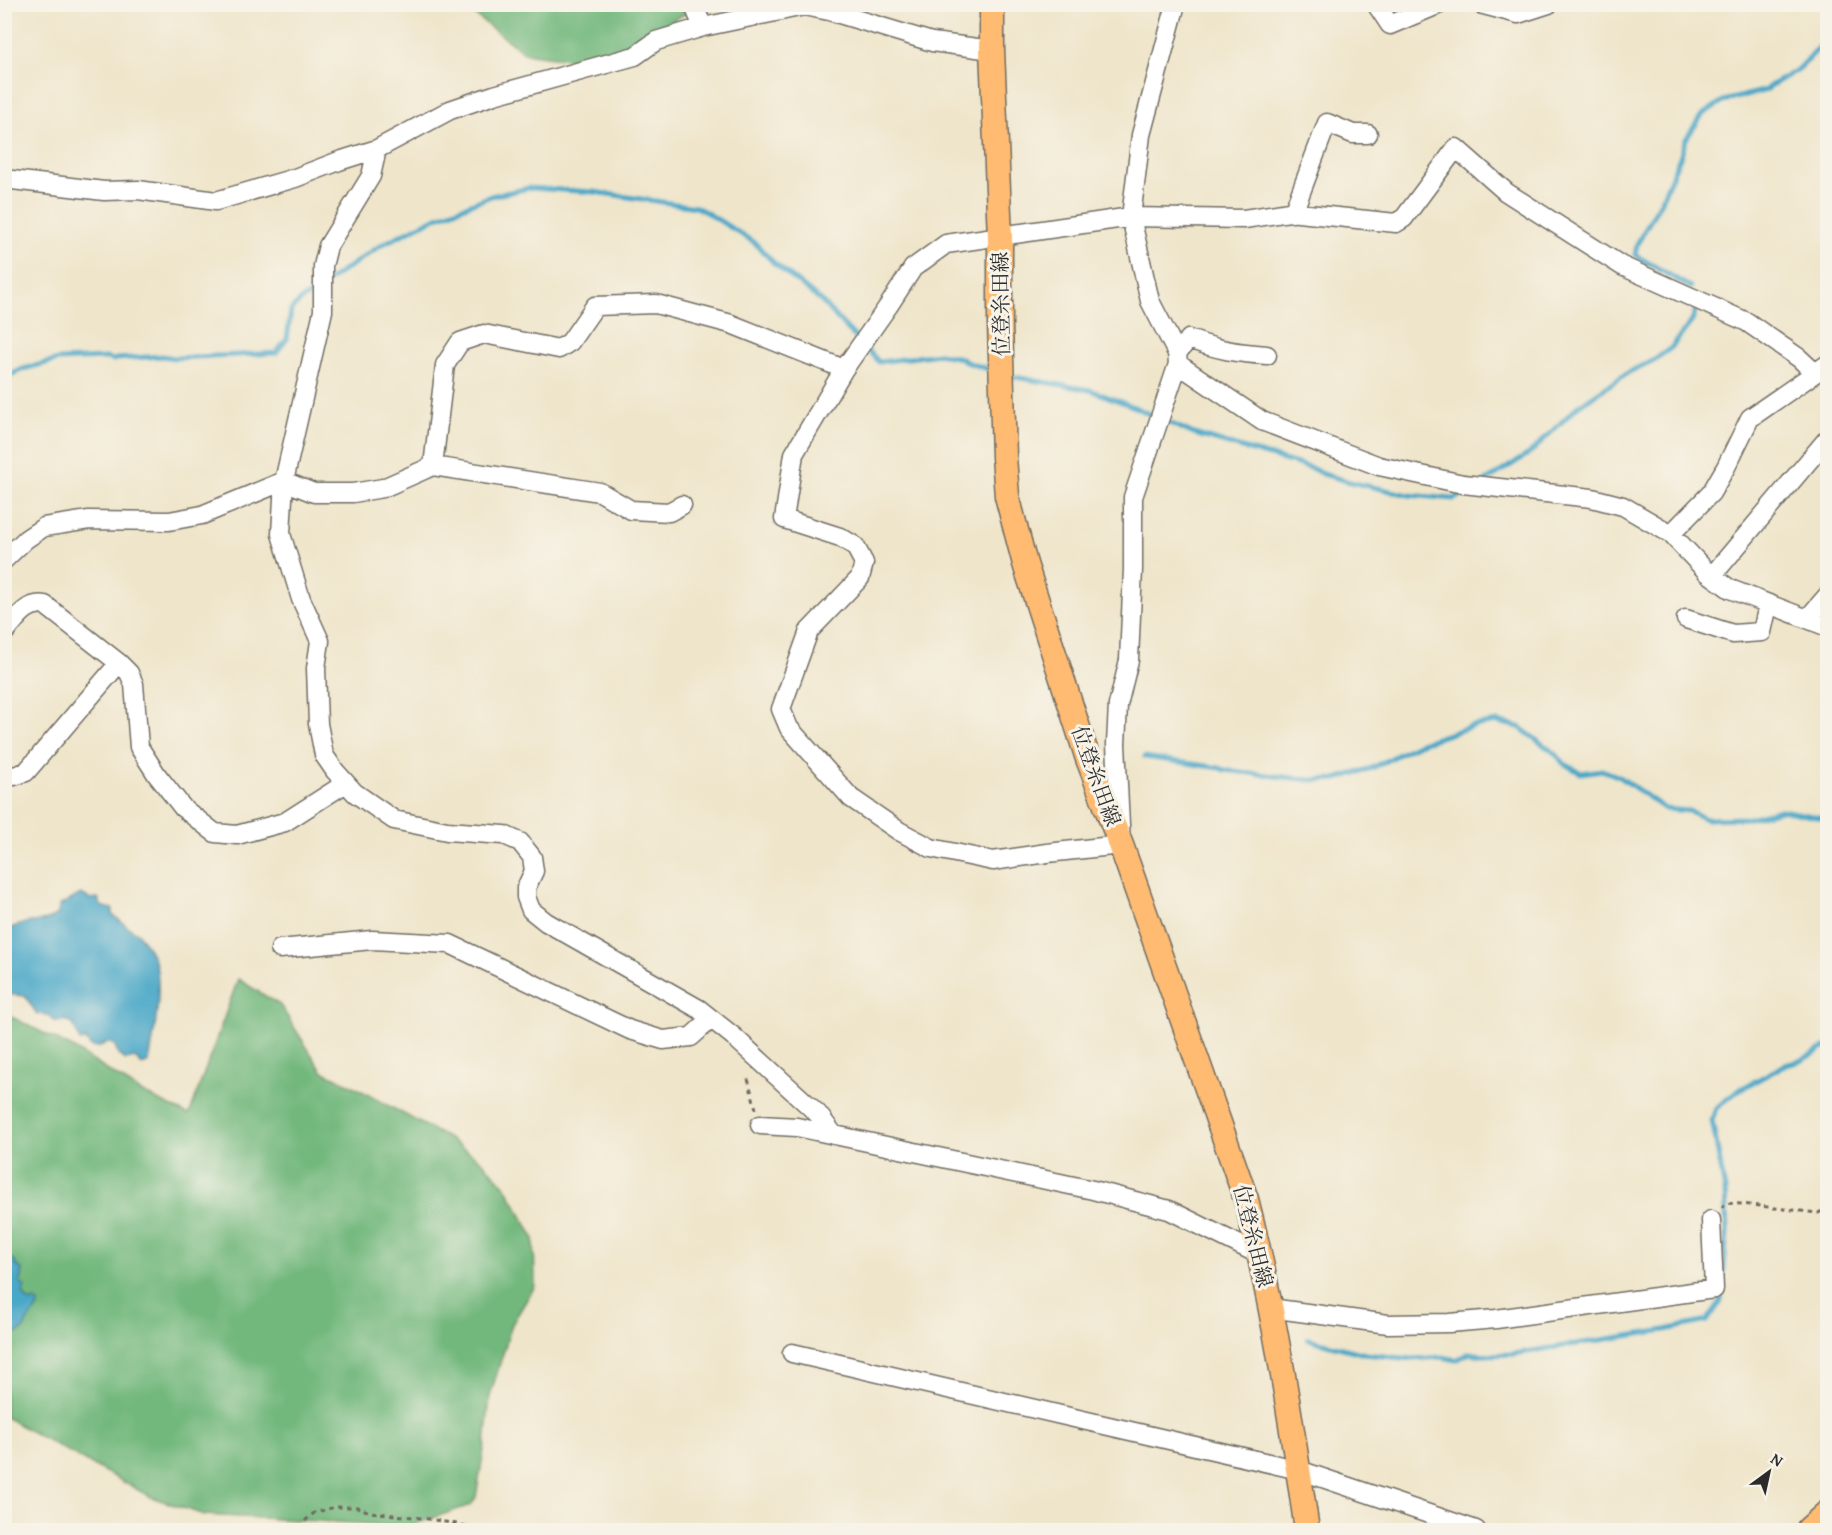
<svg xmlns="http://www.w3.org/2000/svg" width="1832" height="1535" font-family="'Gentium Book Plus','Noto Serif JP',serif">
<style>
.forest{fill:#72b87d;stroke:#4e7254;stroke-width:1.5}
.water{fill:#49a7c8;stroke:#3a697a;stroke-width:1.5}
.lines{fill:none;stroke-linecap:round;stroke-linejoin:round}
.stream{stroke:#49a7c8;stroke-width:5}
.minor-casing{stroke:#706c63;stroke-width:21}
.major-casing{stroke:#706c63;stroke-width:27}
.highway-casing{stroke:#706c63;stroke-width:30}
.path{stroke:#706c63;stroke-width:3;stroke-dasharray:4.5 4.5;stroke-linecap:butt}
.minor{stroke:#fff;stroke-width:18}
.major{stroke:#ffbb71;stroke-width:24}
.highway{stroke:#ffbb71;stroke-width:27}
.labels{text-anchor:middle;stroke-width:6;stroke-linejoin:round;paint-order:stroke}
.street-label{font-size:21px;fill:#2b2b2b;stroke:#f7f3e8}
</style>
<rect width="100%" height="100%" fill="#f7f3e8"/>
<filter id="ink" filterUnits="userSpaceOnUse"><feTurbulence type="fractalNoise" baseFrequency=".0167" numOctaves="2"/><feDisplacementMap in="SourceGraphic" scale="12" xChannelSelector="R" yChannelSelector="G"/><feConvolveMatrix kernelMatrix="1 2 1 2 8 2 1 2 1" color-interpolation-filters="sRGB"/></filter>
<filter id="wash" filterUnits="userSpaceOnUse"><feTurbulence type="fractalNoise" baseFrequency=".008" numOctaves="4" result="noise"/><feDisplacementMap in="SourceGraphic" scale="24" xChannelSelector="R" yChannelSelector="G"/><feGaussianBlur stdDeviation="1.35" result="paint"/><feColorMatrix in="noise" values="0 0 0 0 0 0 0 0 0 0 0 0 0 0 0 0 0 1.4 0 .05"/><feComposite in="paint" operator="in"/></filter>
<g filter="url(#wash)">
<rect width="100%" height="100%" fill="#efe5ca"/>
<path class="forest" d="M 462,5 L 693,5 L 690,11 L 652,32 L 590,62 L 524,53 Z
M 238,979 L 280,1005 L 322,1071 L 351,1085 L 449,1139 L 482,1161 L 506,1187 L 534,1238 L 535,1286 L 512,1324 L 490,1396 L 485,1444 L 476,1497 L 471,1505 L 409,1526 L 204,1515 L 151,1497 L 5,1417 L 4,1013 L 71,1047 L 141,1092 L 189,1115 Z"/>
<path class="water" d="M 81,894 L 90,899 L 98,898 L 101,906 L 113,909 L 112,915 C 121,920 130,931 138,933 C 144,942 152,952 155,962 C 163,988 154,1035 149,1062 L 142,1065 L 135,1058 L 126,1060 L 118,1055 L 115,1045 L 108,1042 L 99,1047 L 91,1047 L 86,1040 L 80,1041 L 73,1024 L 65,1020 L 58,1022 L 52,1020 L 49,1015 L 37,1014 L 25,996 L 5,994 L 5,928 L 10,928 L 25,923 L 48,920 L 58,914 L 59,906 Z
M 11,1259 L 15,1260 L 16,1266 L 22,1269 L 20,1283 L 25,1287 L 23,1293 L 27,1300 L 31,1302 L 35,1300 L 39,1303 L 37,1309 L 27,1321 L 24,1329 L 16,1334 L 9,1343 L 6,1354 L 4,1352 L 4,1261 Z"/>
<g class="lines">
<path class="stream" d="M 328,281 L 383,244 L 435,218 L 491,196 L 529,188 L 594,192 L 696,207 L 709,214 L 755,243 L 774,263 L 821,301 L 879,362 L 939,354 L 961,358 L 966,362 L 994,371
M 1690,287 L 1635,255 L 1637,244 L 1661,201 L 1680,157 L 1686,139 L 1702,115 L 1723,101 L 1767,90 L 1770,86 L 1799,69 L 1828,38
M 1009,376 L 1090,390 L 1132,406 L 1194,434 L 1311,468 L 1323,474 L 1350,482 L 1409,495 L 1454,499 L 1470,490
M 4,378 L 23,369 L 58,360 L 107,358 L 113,360 L 116,359 L 163,356 L 174,358 L 276,353 L 287,339 L 291,310 L 302,299 L 319,289
M 1486,481 L 1530,453 L 1578,406 L 1629,372 L 1654,360 L 1671,348 L 1692,321 L 1698,303
M 1145,757 L 1220,768 L 1224,770 L 1310,780 L 1336,779 L 1372,768 L 1421,743 L 1473,726 L 1497,722 L 1519,727 L 1556,754 L 1563,763 L 1581,773 L 1602,770 L 1620,777 L 1665,809 L 1689,811 L 1706,819 L 1749,818 L 1781,810 L 1823,818 L 1828,817
M 1308,1339 L 1365,1354 L 1412,1359 L 1443,1357 L 1456,1360 L 1470,1353 L 1482,1355 L 1513,1354 L 1665,1330 L 1707,1321 L 1721,1301 L 1727,1232 L 1725,1190 L 1712,1120 L 1716,1108 L 1739,1090 L 1785,1065 L 1800,1061 L 1828,1046
M 1015,1530 L 1038,1528 L 1054,1530"/>
</g>
</g>
<g filter="url(#ink)">
<g class="lines">
<g class="minor-casing">
<path id="minor" d="M 693,4 L 703,27
M 1176,4 L 1141,135 L 1131,217 L 1150,301 L 1177,353 L 1178,364 L 1133,497 L 1133,569 L 1129,660 L 1118,705 L 1116,744 L 1121,845 L 1047,853 L 993,861 L 931,848 L 899,831 L 851,798 L 789,728 L 781,709 L 809,631 L 860,578 L 864,563 L 855,546 L 840,537 L 784,519 L 794,454 L 844,369 L 889,305 L 913,268 L 946,244 L 1131,217 L 1244,219 L 1289,212 L 1396,223 L 1404,218 L 1456,148 L 1506,192 L 1622,266 L 1747,322 L 1799,358 L 1815,373
M 1376,4 L 1390,25 L 1440,4
M 1480,4 L 1518,14 L 1549,4
M 377,149 L 371,176 L 328,246 L 323,266 L 323,311 L 284,481 L 281,534 L 301,599 L 320,641 L 316,668 L 318,724 L 324,755 L 335,771 L 355,793 L 394,820 L 447,831 L 504,835 L 520,842 L 532,857 L 534,871 L 526,888 L 526,897 L 531,910 L 546,922 L 699,1009 L 733,1036 L 818,1114 L 834,1135
M 4,179 L 104,191 L 138,190 L 216,201 L 295,178 L 339,161 L 377,149 L 450,110 L 494,95 L 635,56 L 656,41 L 703,27 L 804,6 L 829,11 L 932,42 L 992,50
M 1293,213 L 1327,123 L 1353,134 L 1368,134
M 1177,353 L 1189,339 C 1218,350 1237,353 1267,355
M 1178,364 L 1262,421 L 1379,466 L 1463,484 L 1592,498 L 1623,506 L 1671,534 L 1708,573 L 1730,589 L 1828,627
M 433,466 L 600,492 L 631,510 L 669,512 L 682,505
M 1671,534 L 1711,493 L 1726,467 L 1750,418 L 1828,364
M 4,560 L 26,539 L 44,527 L 89,520 L 169,521 L 202,515 L 284,481 L 314,493 L 353,493 L 383,488 L 433,466 L 445,365 L 460,342 L 484,334 L 559,349 L 570,342 L 595,306 L 656,304 L 731,324 L 844,369
M 1712,576 L 1828,438
M 1686,619 L 1733,634 L 1762,632 L 1768,605
M 1807,619 L 1828,595
M 4,633 C 16,620 26,601 45,605 L 119,663 L 129,673 L 134,684 L 139,747 L 157,775 L 183,808 L 215,833 L 237,835 L 285,822 L 346,783
M 4,774 L 14,776 L 26,772 L 119,663
M 280,949 L 372,940 L 450,944 L 630,1030 L 663,1040 L 691,1037 L 711,1019
M 760,1125 L 797,1127 L 1093,1190 L 1169,1210 L 1260,1255
M 1270,1308 L 1388,1324 L 1449,1323 L 1496,1319 L 1714,1289 L 1711,1220
M 792,1353 L 1299,1470 L 1476,1530"/>
</g>
<g class="major-casing">
<path id="major" d="M 992,4 L 992,50 L 1000,237 L 1000,324 L 1004,457 L 1007,496 L 1025,564 L 1088,759 L 1121,845 L 1246,1199 C 1274,1308 1291,1420 1307,1530"/>
</g>
<g class="highway-casing">
<path id="highway" d="M 1810,1530 L 1828,1514"/>
</g>
<path class="path" d="M 748,1079 L 756,1109
M 1722,1208 L 1725,1203 L 1742,1204 L 1818,1213 L 1828,1209
M 303,1530 L 306,1520 L 314,1513 L 335,1507 L 357,1507 L 370,1512 L 429,1519 L 489,1530"/>
<use href="#minor" class="minor"/>
<use href="#major" class="major"/>
<use href="#highway" class="highway"/>
</g>
</g>
<g class="labels">
<g class="street-label">
<text transform="translate(1001 304) rotate(-91)" y="7">位登糸田線</text>
<text transform="translate(1096 776) rotate(70)" y="7">位登糸田線</text>
<text transform="translate(1253 1236) rotate(76)" y="7">位登糸田線</text>
</g>
</g>
<rect width="1832" height="1535" fill="none" stroke="#f7f3e8" stroke-width="24"/>
<g transform="translate(1769 1472) rotate(33)" stroke="#f7f3e8" stroke-width="4.5" paint-order="stroke">
<path d="M0-4.5L10 22L0 15L-10 22Z" fill="#2b2b2b"/>
<text y="-9" font-size="16" font-weight="bold" text-anchor="middle" fill="#2b2b2b">N</text>
</g>
</svg>
